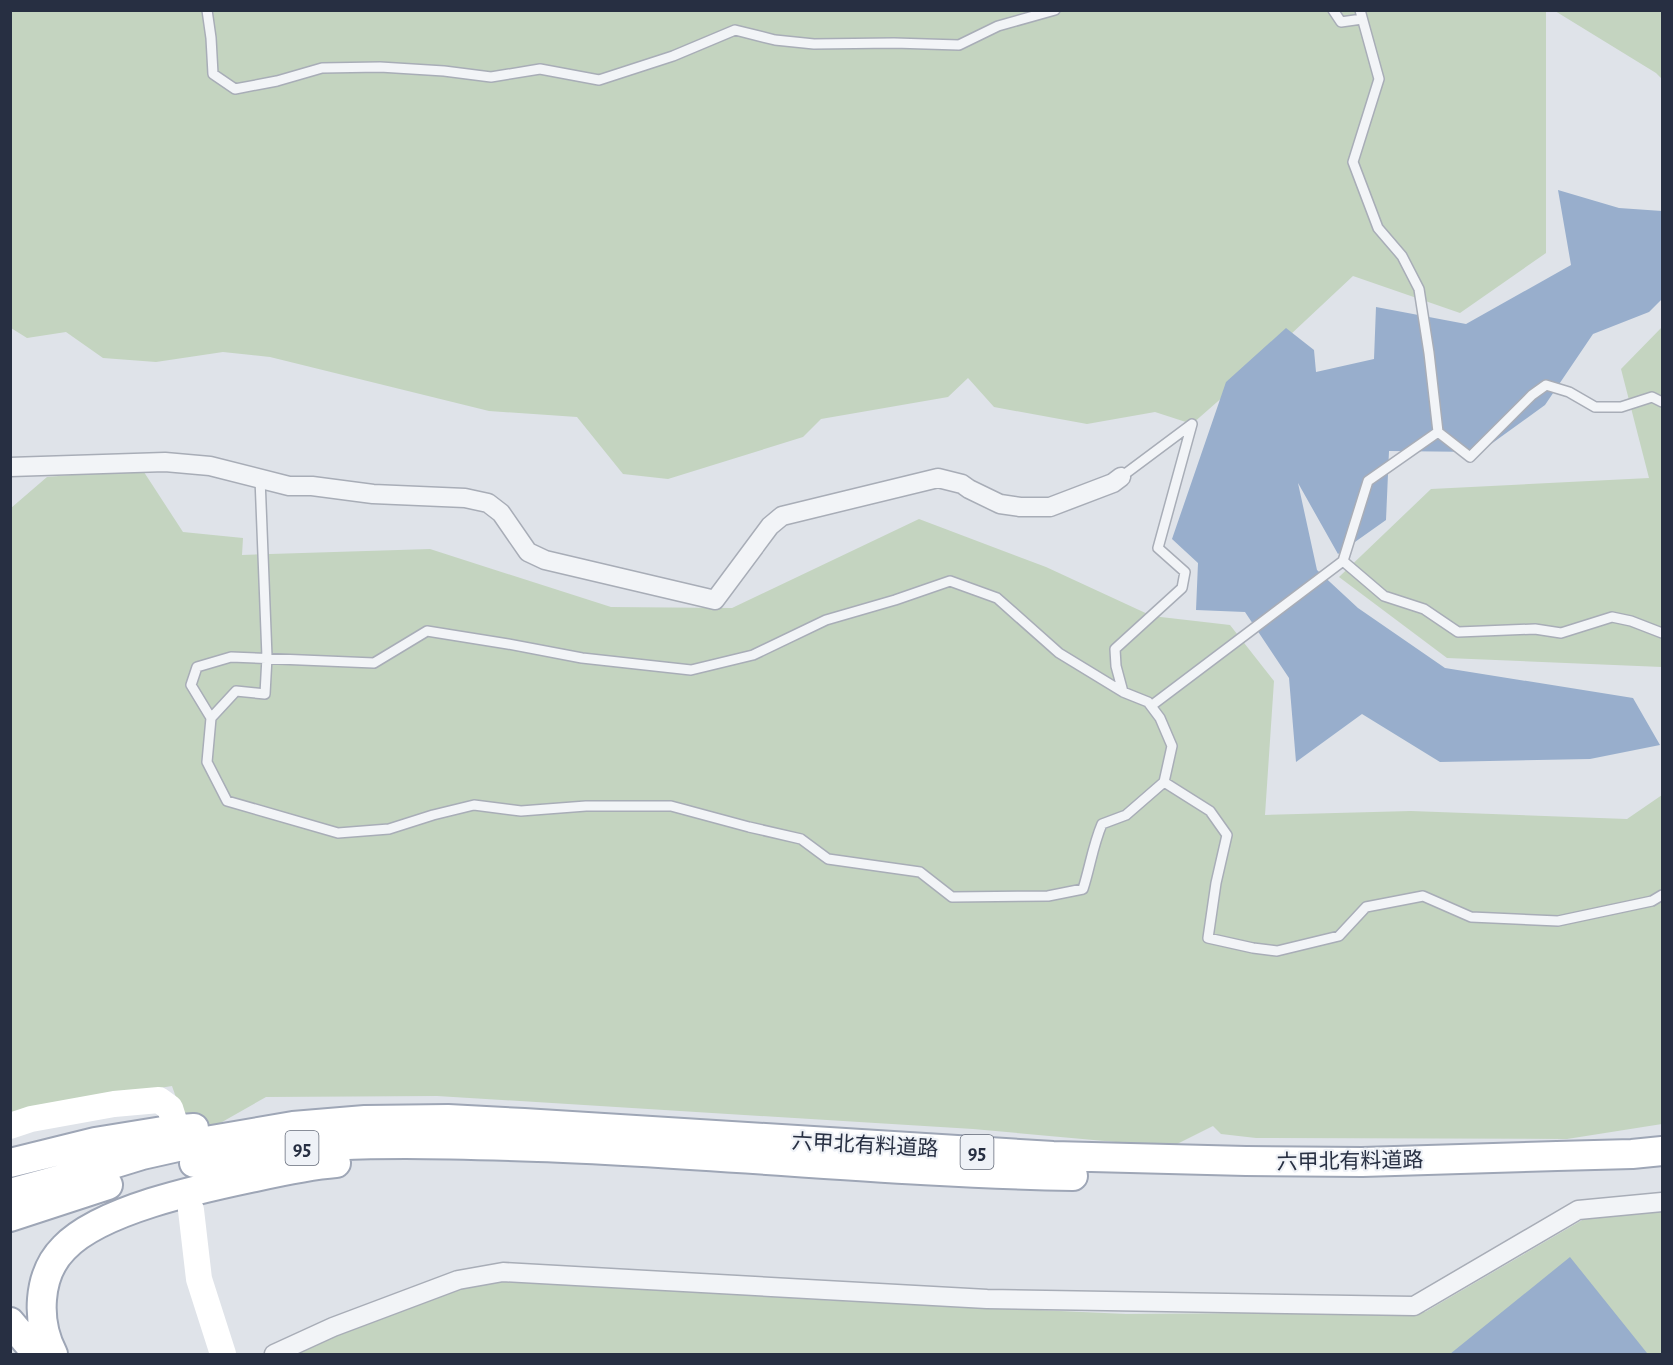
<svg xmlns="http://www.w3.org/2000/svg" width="1673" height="1365" font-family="'Alegreya Sans','Noto Sans JP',sans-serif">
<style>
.green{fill:#c4d4c0}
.water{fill:#98aecc}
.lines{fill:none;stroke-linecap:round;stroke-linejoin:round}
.lane-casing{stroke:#a8adb7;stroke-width:12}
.street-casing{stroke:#a8adb7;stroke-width:21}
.primary-casing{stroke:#9ea6b6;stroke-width:32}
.lane{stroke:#f2f4f7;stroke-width:9}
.street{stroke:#f2f4f7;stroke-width:18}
.secondary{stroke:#fff;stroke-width:26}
.primary{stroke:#fff;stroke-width:28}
.labels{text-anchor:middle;stroke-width:4.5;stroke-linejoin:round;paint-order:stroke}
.shield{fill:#eff2f7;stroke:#636a78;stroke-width:1.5}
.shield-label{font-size:20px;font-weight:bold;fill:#272f42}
.street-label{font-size:21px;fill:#272f42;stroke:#eff2f7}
</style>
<rect width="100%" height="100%" fill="#dfe3e9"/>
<path class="green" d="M 11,11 L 1546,11 L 1546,253 L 1460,313 L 1353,276 L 1241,381 L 1192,424 L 1155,412 L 1087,424 L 994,407 L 968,378 L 948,397 L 821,419 L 803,437 L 668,479 L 623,474 L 577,417 L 489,411 L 270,357 L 223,352 L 156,362 L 103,358 L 66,332 L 27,338 L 11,328 Z
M 1555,11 L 1662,11 L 1662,79 L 1656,73 Z
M 1662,327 L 1662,667 L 1447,658 L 1339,577 L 1431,489 L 1649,478 L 1621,369 Z
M 142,469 L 183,532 L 243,538 L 242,555 L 430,549 L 611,607 L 732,608 L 919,519 L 1046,567 L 1152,616 L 1230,625 L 1274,681 L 1265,815 L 1411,811 L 1627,819 L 1662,795 L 1662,1124 L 1567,1139 L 1256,1138 L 1221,1134 L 1213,1126 L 1171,1147 L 973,1129 L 437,1096 L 266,1097 L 208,1130 L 188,1132 L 172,1086 L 11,1112 L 11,508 L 47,477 Z
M 1662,1211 L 1662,1354 L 286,1354 L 461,1285 L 506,1278 L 821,1300 L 1126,1314 L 1425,1312 L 1584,1219 Z"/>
<path class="water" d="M 1558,190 L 1619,208 L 1662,211 L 1662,299 L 1649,312 L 1593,334 L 1545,405 L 1480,452 L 1389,451 L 1386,520 L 1338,554 L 1298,483 L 1317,570 L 1358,608 L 1445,668 L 1633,698 L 1660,745 L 1590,759 L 1440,762 L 1362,714 L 1296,762 L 1289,678 L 1245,612 L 1196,610 L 1198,563 L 1172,539 L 1226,382 L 1286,328 L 1314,350 L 1316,372 L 1374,359 L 1376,307 L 1466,324 L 1571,265 Z
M 1570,1257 L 1647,1353 L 1646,1354 L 1450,1354 Z"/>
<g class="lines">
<g class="lane-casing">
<path id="lane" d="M 207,10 L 211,38 L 213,74 L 235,89 L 277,81 L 322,68 L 380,67 L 444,71 L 491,77 L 540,69 L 599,80 L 673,56 L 735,30 L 775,40 L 814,44 L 894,43 L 959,45 L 998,26 L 1055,10
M 1333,10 L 1341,22 L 1362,19
M 1360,10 L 1379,79 L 1353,162 L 1378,228 L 1402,256 L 1419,289 L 1429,353 L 1438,432
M 1662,402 L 1652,397 L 1621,407 L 1595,407 L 1569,392 L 1546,385 L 1532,395 L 1470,457 L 1438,432 L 1368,481 L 1343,561 L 1384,596 L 1424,609 L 1458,632 L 1535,629 L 1561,633 L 1612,617 L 1631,621 L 1662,633
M 260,478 L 267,657 L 265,694 L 236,691 L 211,718 L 207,762 L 227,801 L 338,833 L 389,829 L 433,815 L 474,805 L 521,811 L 586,806 L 671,806 L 749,827 L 801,839 L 828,859 L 920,872 L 952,897 L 1048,896 L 1083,889 C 1090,867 1093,845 1102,824 L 1126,815 L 1164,782 L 1172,746 L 1160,718 L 1148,702 L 1123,692 L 1116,666 L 1115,649 L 1182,588 L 1185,572 L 1158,548 L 1192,424 L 1121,477
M 1151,706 L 1343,561
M 211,718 L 191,685 L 197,667 L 231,657 L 374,663 L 427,631 L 508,644 L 582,658 L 691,670 L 753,655 L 826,620 L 895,600 L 950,581 L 997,598 L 1059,653 L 1123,692
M 1164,782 L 1210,811 L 1227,835 L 1216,883 L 1208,938 L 1253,948 L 1277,951 L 1339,936 L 1366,907 L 1423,896 L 1471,917 L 1558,921 L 1652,901 L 1662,895"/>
</g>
<g class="street-casing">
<path id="street" d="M 10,467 L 165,462 L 210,466 L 289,486 L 312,486 L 373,494 L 465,498 L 488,503 L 501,513 L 528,552 L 545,560 L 715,600 L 770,526 L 782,516 L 938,478 L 962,484 L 969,489 L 1000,504 L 1020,507 L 1050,507 L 1113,483 L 1121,477
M 274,1354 L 333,1327 L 458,1280 L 503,1272 L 987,1299 L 1414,1306 L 1578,1210 L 1662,1202"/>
</g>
<g class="primary-casing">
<path id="primary" d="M 10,1163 L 95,1142 L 169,1130 L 194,1128
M 194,1163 C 221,1158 248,1153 275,1150 C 362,1141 450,1144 538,1147 C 716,1153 894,1173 1073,1176
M 10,1193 L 80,1174 L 142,1155 L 200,1142 L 293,1126 L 365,1120 L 448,1119 L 524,1123 L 1053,1156 L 1246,1161 L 1362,1162 L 1557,1156 L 1632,1154 L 1662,1151
M 10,1217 L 108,1185
M 10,1322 L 37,1354
M 53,1354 C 36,1322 37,1275 64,1248 C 101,1209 203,1188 255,1177 C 282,1171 309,1165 336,1163"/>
</g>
<use href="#lane" class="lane"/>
<use href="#street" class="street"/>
<path class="secondary" d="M 10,1126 L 31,1119 L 114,1104 L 159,1100 L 170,1108 L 176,1127
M 191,1210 L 199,1279 L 223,1354"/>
<use href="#primary" class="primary"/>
</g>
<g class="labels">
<g class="shield">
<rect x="285.5" y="1131" width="33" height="34" rx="4.5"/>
<rect x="960.5" y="1135" width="33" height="34" rx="4.5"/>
</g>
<g class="shield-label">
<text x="302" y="1155">95</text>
<text x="977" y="1159">95</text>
</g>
<g class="street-label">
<text transform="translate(865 1145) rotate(3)" y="7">六甲北有料道路</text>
<text transform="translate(1350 1161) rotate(-1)" y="7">六甲北有料道路</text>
</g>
</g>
<rect width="1673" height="1365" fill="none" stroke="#272f42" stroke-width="24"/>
</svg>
